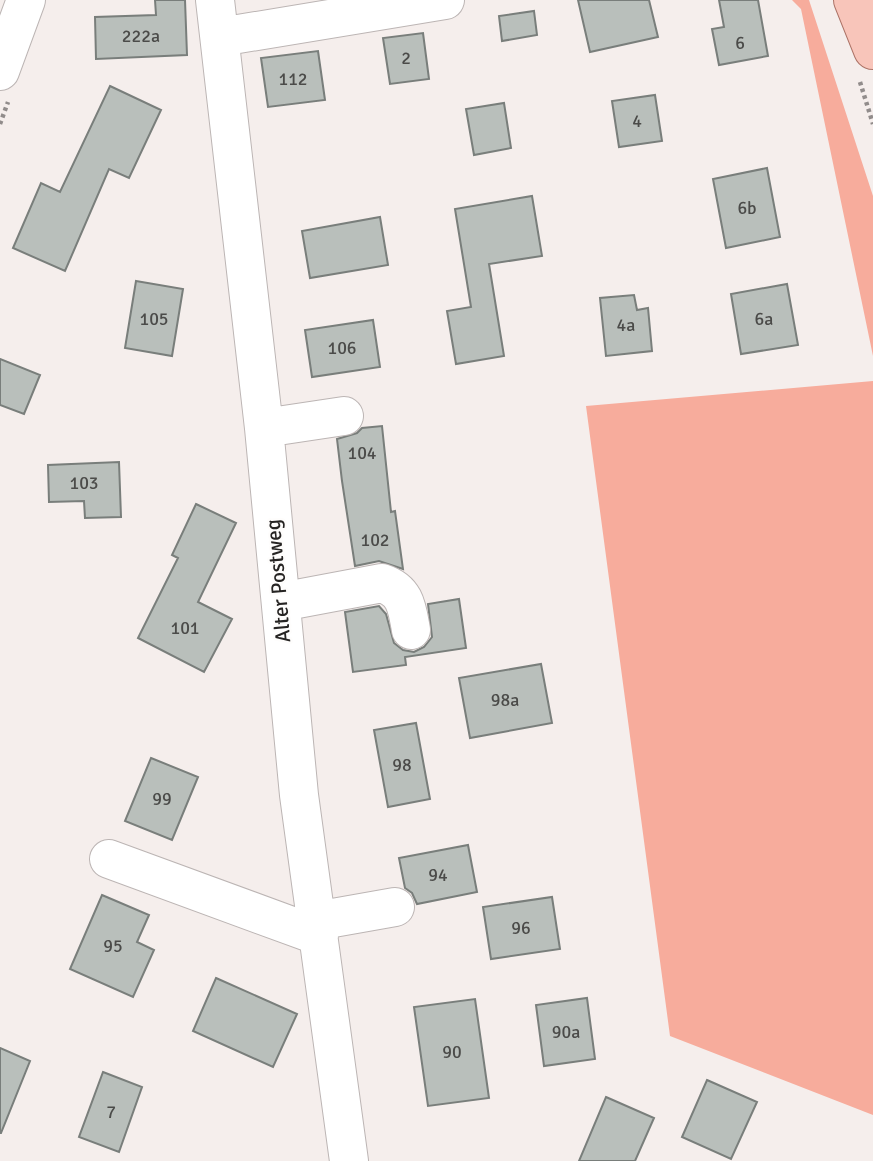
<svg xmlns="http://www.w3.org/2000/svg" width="873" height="1161" font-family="Signika,sans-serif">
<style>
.green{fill:#f7ac9c}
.building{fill:#b9bfbb;stroke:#797e7b;stroke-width:2}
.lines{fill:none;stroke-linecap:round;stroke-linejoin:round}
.minor-casing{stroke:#bcb5b4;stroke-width:40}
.major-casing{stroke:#ac7367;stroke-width:40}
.path{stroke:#918c8b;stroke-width:4.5;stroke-dasharray:3.5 3.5;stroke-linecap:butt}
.minor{stroke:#fff;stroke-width:38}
.major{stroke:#f8c5ba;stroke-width:38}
.labels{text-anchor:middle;stroke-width:5;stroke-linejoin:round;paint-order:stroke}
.number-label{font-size:18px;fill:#4b4b49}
.street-label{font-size:21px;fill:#262423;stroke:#fefdfc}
</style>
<rect width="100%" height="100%" fill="#f5eeec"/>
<path class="green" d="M 792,0 L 809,0 L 873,196 L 873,356 L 801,9 Z
M 873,381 L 873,1115 L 670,1036 L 586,406 Z"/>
<path class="building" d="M 155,0 L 185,0 L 187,55 L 96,59 L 95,17 L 156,15 Z
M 578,0 L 649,0 L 658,37 L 590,52 Z
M 719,0 L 758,0 L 768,56 L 719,65 L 712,29 L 724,27 Z
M 534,11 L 537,35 L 502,41 L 499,16 Z
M 423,33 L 429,79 L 390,84 L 383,38 Z
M 318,51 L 325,100 L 268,107 L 261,58 Z
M 110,86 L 161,110 L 129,178 L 109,169 L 65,271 L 13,248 L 41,183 L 60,192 Z
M 655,95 L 662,141 L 619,147 L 612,101 Z
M 504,103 L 511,148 L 474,155 L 466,109 Z
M 767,168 L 780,237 L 726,248 L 713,179 Z
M 532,196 L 542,256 L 489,264 L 504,356 L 456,364 L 447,311 L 471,307 L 455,209 Z
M 380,217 L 388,265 L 310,278 L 302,231 Z
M 136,281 L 183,289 L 172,356 L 125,348 Z
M 787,284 L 798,345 L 741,354 L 731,294 Z
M 634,295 L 637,310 L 648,308 L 652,351 L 606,356 L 600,298 Z
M 373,320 L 380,367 L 312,377 L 305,330 Z
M 0,359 L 40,375 L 24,414 L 0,405 Z
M 382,426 L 391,512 L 395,511 L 403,569 L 379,561 L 355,566 L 342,481 L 337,439 L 357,433 L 362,428 Z
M 119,462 L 121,517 L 85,518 L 84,501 L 49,502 L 48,465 Z
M 196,504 L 236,523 L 198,602 L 232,619 L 204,672 L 138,638 L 178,558 L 172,555 Z
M 459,599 L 466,648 L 405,657 L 406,665 L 353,672 L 345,612 L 379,606 L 386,614 L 394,643 L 403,650 L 414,652 L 424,647 L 432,637 L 428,604 Z
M 541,664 L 552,723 L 470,738 L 459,678 Z
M 416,723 L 430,799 L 388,807 L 374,730 Z
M 151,758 L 198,777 L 172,840 L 125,821 Z
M 468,845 L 477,892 L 417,904 L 412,893 L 405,888 L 399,858 Z
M 102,895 L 149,915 L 137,942 L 154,950 L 133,997 L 70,969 Z
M 552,897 L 560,949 L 491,959 L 483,907 Z
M 216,978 L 297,1014 L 273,1067 L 193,1031 Z
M 587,998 L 595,1059 L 544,1066 L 536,1005 Z
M 475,999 L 489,1098 L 428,1106 L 414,1007 Z
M 0,1048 L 30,1061 L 1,1133 L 0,1133 Z
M 103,1072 L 142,1087 L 119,1152 L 79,1137 Z
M 707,1080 L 757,1102 L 731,1159 L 682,1137 Z
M 606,1097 L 654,1118 L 635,1161 L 579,1161 Z"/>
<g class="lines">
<g class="minor-casing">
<path id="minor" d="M 215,0 L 264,428 L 299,795 L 349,1161
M 220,37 L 445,0
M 0,71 L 26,0
M 264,428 L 344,416
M 281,602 L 382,583 C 406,591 407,608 411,630
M 109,859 L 319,936
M 316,921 L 395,907"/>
</g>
<g class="major-casing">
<path id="major" d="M 853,0 L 873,50"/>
</g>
<path class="path" d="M 860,82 L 873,124
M 0,124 L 8,102"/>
<use href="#minor" class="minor"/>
<use href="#major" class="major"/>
</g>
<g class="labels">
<g class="number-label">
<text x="141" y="42">222a</text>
<text x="740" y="49">6</text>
<text x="406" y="64">2</text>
<text x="293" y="85">112</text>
<text x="637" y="127">4</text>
<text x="747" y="214">6b</text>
<text x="154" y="325">105</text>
<text x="764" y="325">6a</text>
<text x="626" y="331">4a</text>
<text x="342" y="354">106</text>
<text x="362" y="459">104</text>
<text x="84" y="489">103</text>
<text x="375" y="546">102</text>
<text x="185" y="634">101</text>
<text x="505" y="706">98a</text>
<text x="402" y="771">98</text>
<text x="162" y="805">99</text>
<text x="438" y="881">94</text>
<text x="521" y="934">96</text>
<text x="113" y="952">95</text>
<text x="566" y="1038">90a</text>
<text x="452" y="1058">90</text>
<text x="111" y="1118">7</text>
</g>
<g class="street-label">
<text transform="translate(278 581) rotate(-95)" y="7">Alter Postweg</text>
</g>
</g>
</svg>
